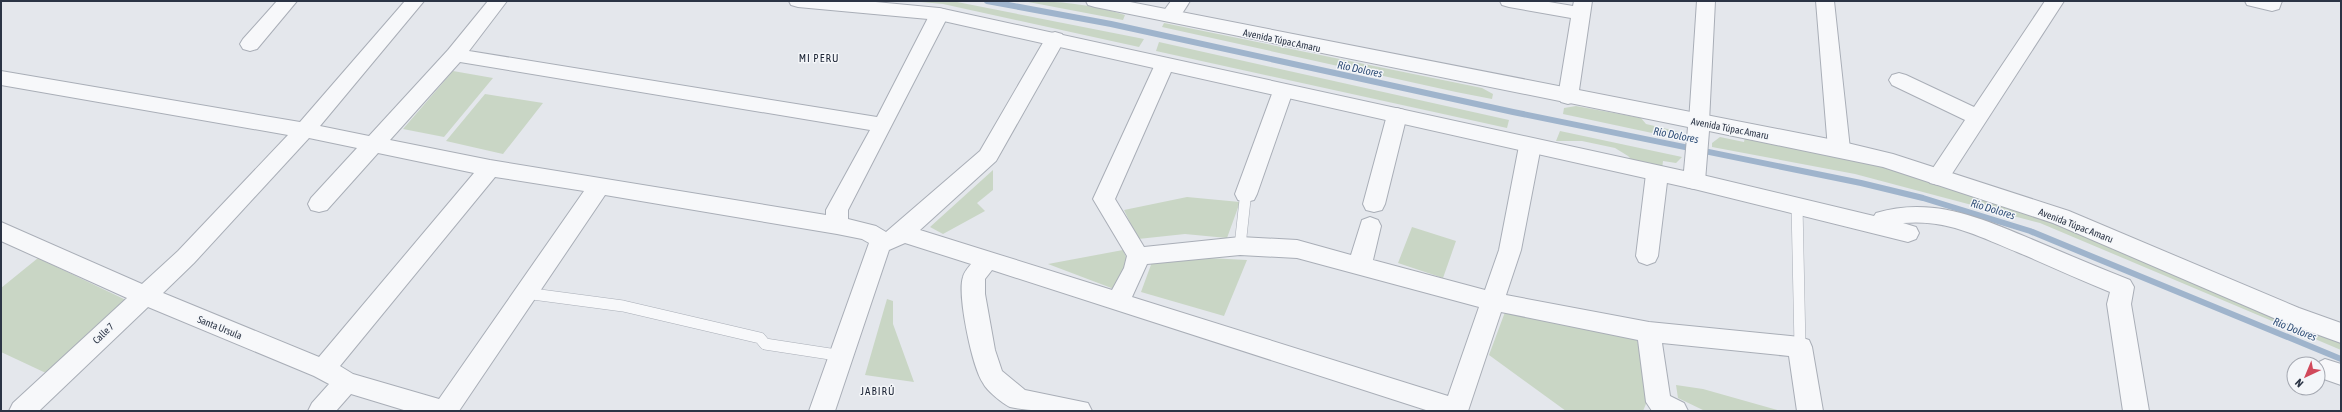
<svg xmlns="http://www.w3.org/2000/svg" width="2342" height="412" font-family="'Asap Condensed',sans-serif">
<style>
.green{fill:#c9d6c5}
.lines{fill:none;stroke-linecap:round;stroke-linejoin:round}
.stream{stroke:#9fb4cc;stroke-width:6}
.service-casing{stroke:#a9aeb7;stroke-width:12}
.minor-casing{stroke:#a9aeb7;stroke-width:2}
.tertiary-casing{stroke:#a9aeb7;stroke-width:2}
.service{stroke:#f7f8fa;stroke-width:11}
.minor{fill:#f7f8fa;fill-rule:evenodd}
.tertiary{fill:#f7f8fa;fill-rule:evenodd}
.labels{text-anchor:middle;stroke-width:3;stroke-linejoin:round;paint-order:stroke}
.street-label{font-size:10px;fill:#2b3445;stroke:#f4f6f9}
.neighbourhood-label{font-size:11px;letter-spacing:1px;fill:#1d2536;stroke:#f4f6f9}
.water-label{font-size:11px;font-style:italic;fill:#34527a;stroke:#f4f6f9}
</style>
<rect width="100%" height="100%" fill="#e4e7ec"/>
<path class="green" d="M 910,1 L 952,1 L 1144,39 L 1139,47 L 943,4 Z
M 1023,1 C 1059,1 1091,4 1125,15 L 1123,20 Z
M 1164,23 L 1482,88 L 1493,94 L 1492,99 L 1456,92 L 1162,27 Z
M 1159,42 L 1509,120 L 1507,128 L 1156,51 Z
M 453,71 L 493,78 L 444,137 L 403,129 Z
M 485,94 L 543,103 L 503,154 L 446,141 Z
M 1576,106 L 1641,118 L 1646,124 L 1676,131 L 1684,135 L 1685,140 L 1563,114 L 1564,108 Z
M 1560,131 L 1682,157 L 1676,163 L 1663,161 L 1662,169 L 1633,161 L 1628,156 L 1615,148 L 1582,141 L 1556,141 Z
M 1720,137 L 1744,142 L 1745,137 L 1859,161 L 1934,181 L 2043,217 L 2341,343 L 2341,350 L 2040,223 L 1855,174 L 1712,147 L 1712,143 Z
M 993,170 L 993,190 L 977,203 L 985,211 L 943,234 L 930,227 Z
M 1187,197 L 1240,202 L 1227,238 L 1185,234 L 1138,239 L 1124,210 Z
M 1412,227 L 1456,241 L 1443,278 L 1398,263 Z
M 1123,250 L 1130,266 L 1114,289 L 1048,264 Z
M 1188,257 L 1247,260 L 1224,316 L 1141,292 L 1152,262 Z
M 38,258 L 126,300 L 89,332 L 48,374 L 1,352 L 1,288 Z
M 887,299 L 893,301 L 893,324 L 914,382 L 865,375 Z
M 1505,312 L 1637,339 L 1648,399 L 1643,411 L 1566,411 L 1489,355 Z
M 1676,385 L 1703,389 L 1781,411 L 1705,411 L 1678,398 Z"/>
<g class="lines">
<path class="stream" d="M 987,1 L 1111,24 L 1513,112 L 1861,183 L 1923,198 L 2030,231 L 2341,359"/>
<g class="service-casing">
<path id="service" d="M 1797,205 L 1800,347
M 1240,246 L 1245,200
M 525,293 L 623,306 L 760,338 L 765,344 L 843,356"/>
</g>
<g class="minor-casing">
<path id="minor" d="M 277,1 L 297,1 L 257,49 L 250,51 L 243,49 L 240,44 L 243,39 Z
M 405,1 L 424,1 L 320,126 L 369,136 L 448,50 L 488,1 L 507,1 L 469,51 L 877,117 L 932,10 L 939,8 L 946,10 L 949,14 L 848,210 L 848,219 L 876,226 L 886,232 L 980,151 L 1048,34 L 1055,32 L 1062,34 L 1065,39 L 996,161 L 920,230 L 1112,290 L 1124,268 L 1127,256 L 1093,199 L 1157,60 L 1164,58 L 1171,60 L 1174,65 L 1115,199 L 1144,247 L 1240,237 L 1297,240 L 1351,255 L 1362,220 L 1370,217 L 1378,220 L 1381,226 L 1373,260 L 1485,290 L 1499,250 L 1519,146 L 1523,141 L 1530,138 L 1537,141 L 1541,146 L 1521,250 L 1506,295 L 1649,322 L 1800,337 L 1809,340 L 1812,347 L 1823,411 L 1797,411 L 1789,356 L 1662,343 L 1670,396 L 1684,403 L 1688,411 L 1652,411 L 1646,402 L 1638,340 L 1501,312 L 1468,411 L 1429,411 L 992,270 L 985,279 L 985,294 L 995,350 L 1002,371 L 1025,390 L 1088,403 L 1092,411 C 1070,411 1029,412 1010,407 C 1002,403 987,391 983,383 C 972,367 957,294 963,277 C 964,272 968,268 971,264 L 905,243 L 889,250 L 835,411 L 809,411 L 869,243 L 862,239 L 837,234 L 605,195 L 459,411 L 407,411 L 351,394 L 336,411 L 308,411 L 312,403 L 329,384 L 314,376 L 148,307 L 39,411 L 9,411 L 13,403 L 127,298 L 1,241 L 1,222 L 142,284 L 178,251 L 288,135 L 1,85 L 1,71 L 300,122 ZM 460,62 L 870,130 L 826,210 L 826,215 L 490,160 L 390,140 ZM 309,138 L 357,148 L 311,198 L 308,204 L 311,210 L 319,212 L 327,210 L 378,153 L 474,173 L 319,357 L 163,293 L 194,263 ZM 495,177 L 584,191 L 439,399 L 353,374 L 340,366 ZM 1240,255 L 1297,258 L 1479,307 L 1448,396 L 1132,297 L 1147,264 Z
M 1171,1 L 1190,1 C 1183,12 1178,24 1163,20 L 1160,16 Z
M 1500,1 L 1543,1 L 1573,6 L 1574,1 L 1592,1 L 1578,97 L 1575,102 L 1568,104 L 1561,102 L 1558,97 L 1571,18 L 1509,7 L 1502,5 Z
M 1697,1 L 1715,1 L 1709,122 L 1706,127 L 1699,129 L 1692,127 L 1689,122 Z
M 1816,1 L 1834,1 L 1850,149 L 1846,154 L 1839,157 L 1832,154 L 1828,149 Z
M 2045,1 L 2064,1 L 1946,183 L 1938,185 L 1930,183 L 1927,177 L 1965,120 L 1892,85 L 1889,80 L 1892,75 L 1899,73 L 1906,75 L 1974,107 Z
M 2245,1 L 2282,1 L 2279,9 L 2272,11 L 2247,5 Z
M 1283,84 L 1290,86 L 1293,91 L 1257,194 L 1254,200 L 1246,202 L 1238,200 L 1235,194 L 1273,91 L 1276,86 Z
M 1397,108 L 1404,110 L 1407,115 L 1385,204 L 1382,210 L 1374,212 L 1366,210 L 1363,204 L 1387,115 L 1390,110 Z
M 1657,166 L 1665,168 L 1668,174 L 1658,256 L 1655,262 L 1647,265 L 1639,262 L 1636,256 L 1646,174 L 1649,168 Z
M 1694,173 L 1874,216 L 1876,213 C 1932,196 1981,218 2031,239 C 2064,253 2097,267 2130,280 L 2134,287 L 2131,304 L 2149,411 L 2123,411 L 2107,304 L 2110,292 C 2078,279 2048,265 2017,252 C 1978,236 1947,219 1903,223 L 1916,227 L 1919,233 L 1916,239 L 1908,242 L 1686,187 L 1683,181 L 1686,175 Z
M 2325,359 L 2341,364 L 2341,385 L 2318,377 L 2318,364 L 2315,364 Z"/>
</g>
<g class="tertiary-casing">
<path id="tertiary" d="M 789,1 L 865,1 L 939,8 L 1684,171 L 1688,127 L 1095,7 L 1088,5 L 1086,1 L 1125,1 L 1839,141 L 1893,154 L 2069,211 L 2299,308 L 2341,323 L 2341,343 L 2283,322 L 2053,223 L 1883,167 L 1709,131 L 1705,181 L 1702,187 L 1694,189 L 939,20 L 798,7 L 791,5 Z"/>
</g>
<use href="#service" class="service"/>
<use href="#minor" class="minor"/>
<use href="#tertiary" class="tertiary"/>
</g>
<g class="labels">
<g class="street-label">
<text transform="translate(1282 40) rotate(12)" y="4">Avenida Túpac Amaru</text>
<text transform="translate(1730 128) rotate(11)" y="4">Avenida Túpac Amaru</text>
<text transform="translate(2076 225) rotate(21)" y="4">Avenida Túpac Amaru</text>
<text transform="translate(220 327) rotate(22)" y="4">Santa Ursula</text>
<text transform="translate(103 333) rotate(-44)" y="4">Calle 7</text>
</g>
<g class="neighbourhood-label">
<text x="819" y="62">MI PERU</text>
<text x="878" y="395">JABIRÚ</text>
</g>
<g class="water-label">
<text transform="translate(1360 69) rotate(12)" y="4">Río Dolores</text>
<text transform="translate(1676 135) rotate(11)" y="4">Río Dolores</text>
<text transform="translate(1993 209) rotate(17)" y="4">Río Dolores</text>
<text transform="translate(2295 329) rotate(22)" y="4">Río Dolores</text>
</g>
</g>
<rect width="2342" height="412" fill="none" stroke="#2b3445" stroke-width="4"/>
<g transform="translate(2306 376) rotate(224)"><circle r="19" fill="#f4f6f9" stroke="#a4a8b1"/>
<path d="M0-3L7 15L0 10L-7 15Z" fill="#d1495b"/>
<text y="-6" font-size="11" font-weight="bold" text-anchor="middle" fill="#2b3445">N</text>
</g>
</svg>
